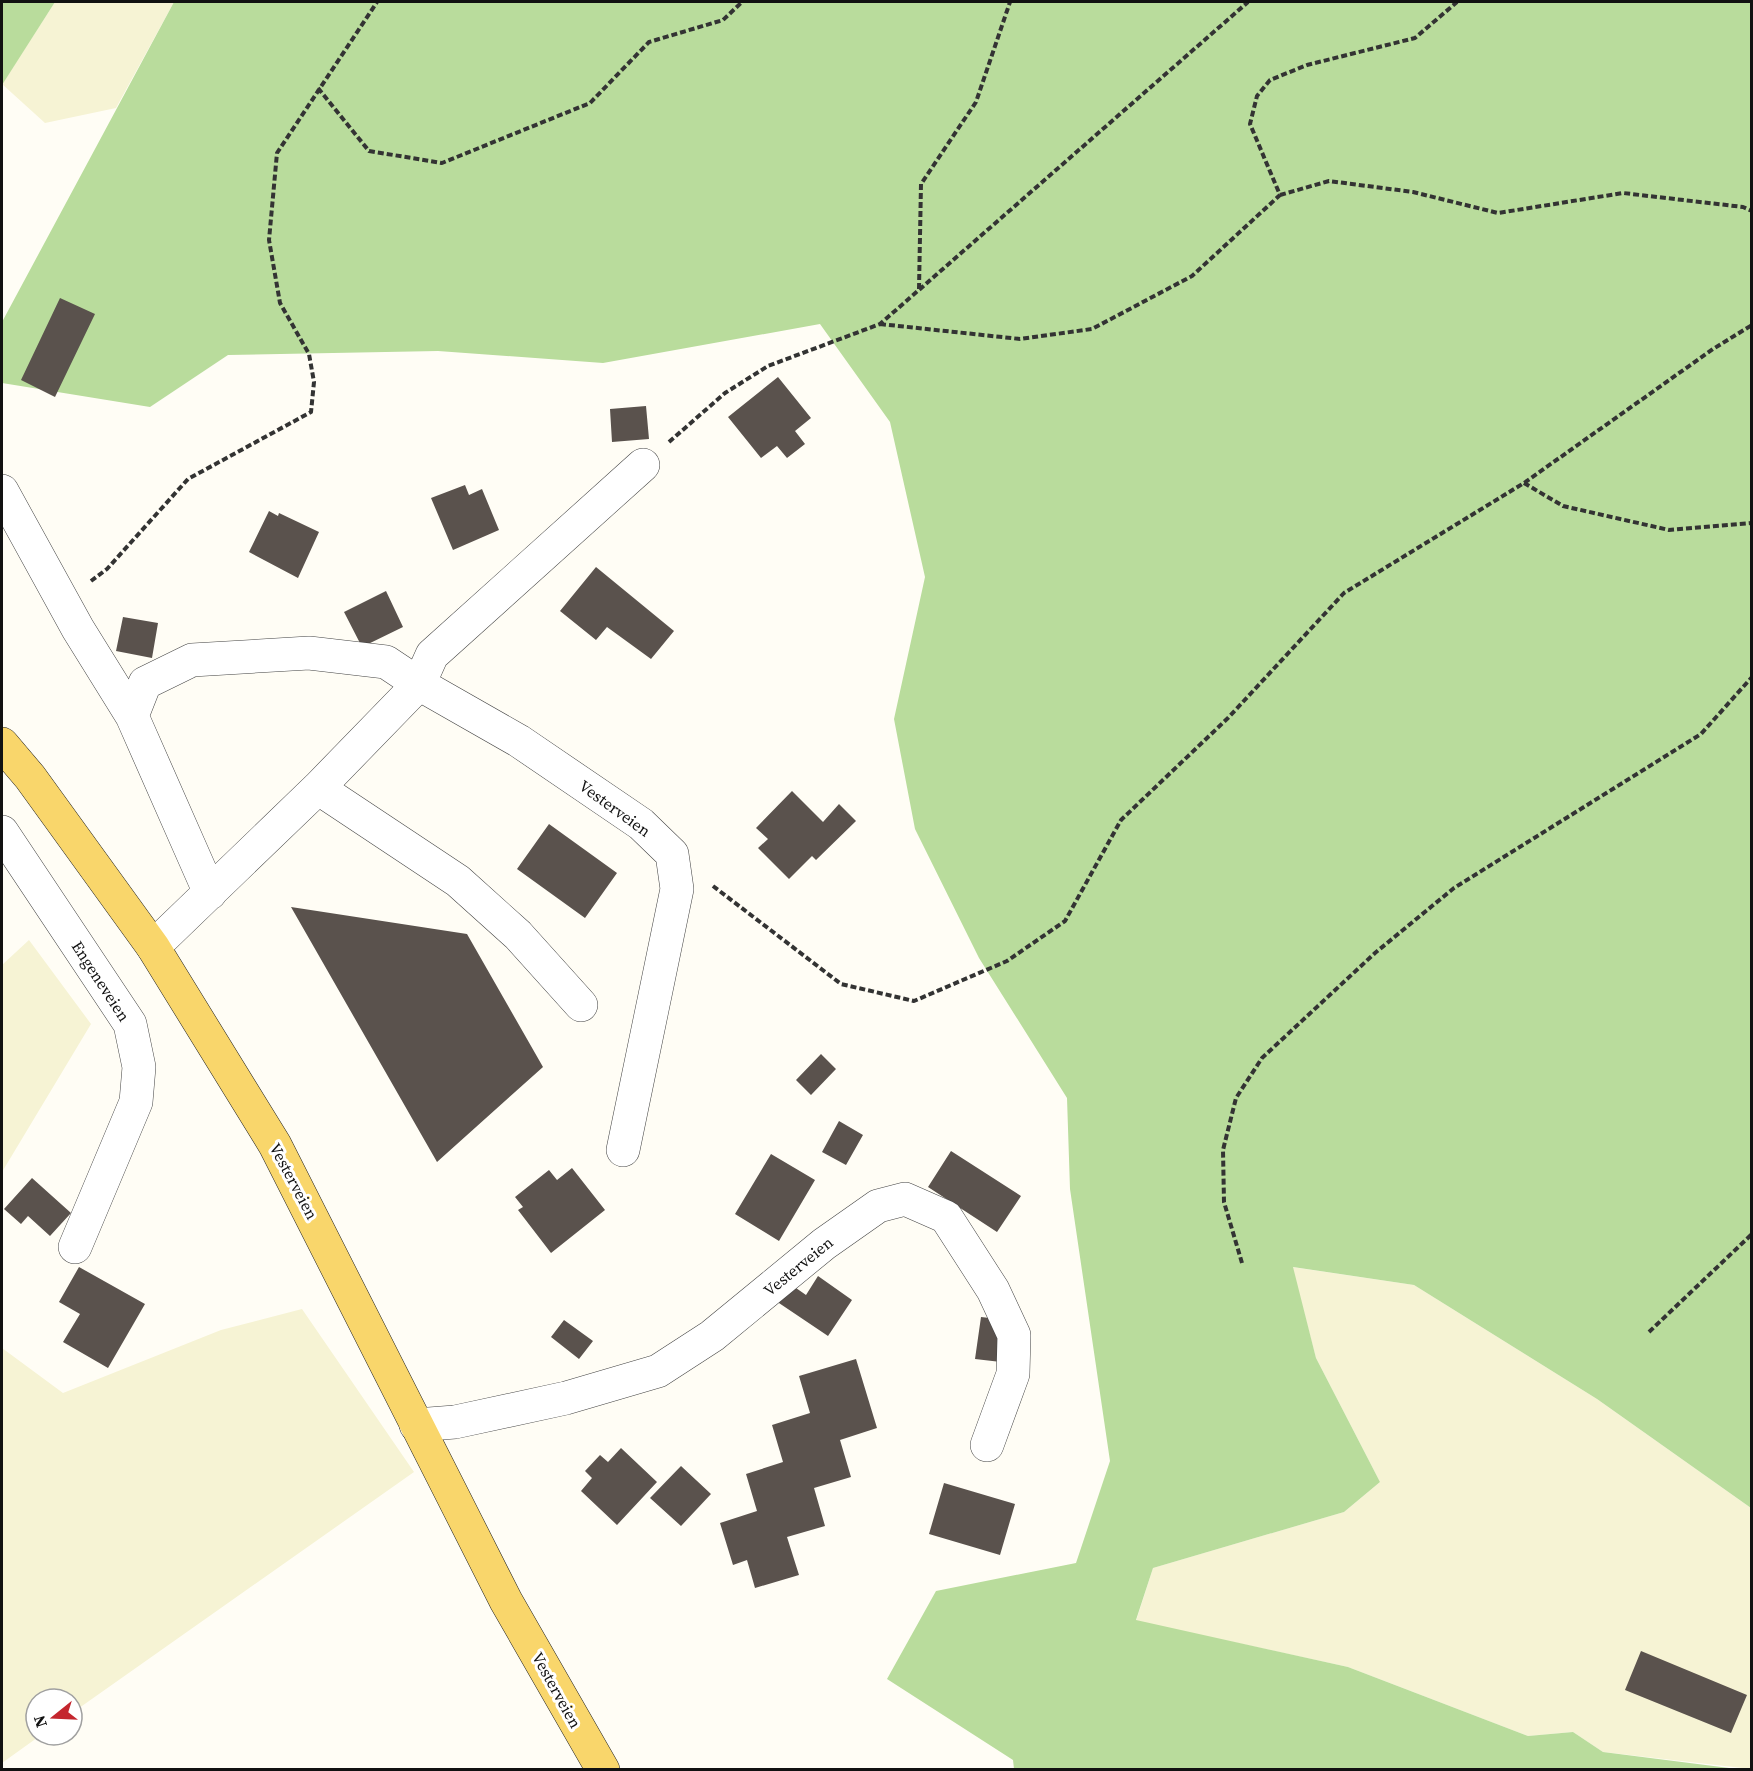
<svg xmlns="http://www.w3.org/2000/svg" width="1753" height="1771" font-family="'Source Serif 4',serif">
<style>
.farmland{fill:#f6f3d4}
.forest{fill:#b9dc9c}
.building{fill:#5a524d}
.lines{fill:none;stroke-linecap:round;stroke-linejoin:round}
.minor-casing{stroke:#444;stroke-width:34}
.major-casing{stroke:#222;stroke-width:34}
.path{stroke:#333;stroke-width:4;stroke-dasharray:6 3;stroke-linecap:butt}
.minor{stroke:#fff;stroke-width:33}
.major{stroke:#f9d66b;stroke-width:33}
.labels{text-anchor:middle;stroke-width:6;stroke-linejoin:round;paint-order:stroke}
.street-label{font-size:16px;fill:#111;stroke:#fff}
</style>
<rect width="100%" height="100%" fill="#fffdf5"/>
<path class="farmland" d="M 55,2 L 174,2 L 116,108 L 45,123 L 2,84 Z
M 29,940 L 91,1024 L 2,1172 L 2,965 Z
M 1292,1267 L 1414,1285 L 1597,1399 L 1751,1508 L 1751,1769 L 1603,1752 L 1573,1732 L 1528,1736 L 1348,1667 L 1136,1621 L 1153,1568 L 1344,1512 L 1380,1482 L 1316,1358 Z
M 302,1309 L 414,1472 L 72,1713 L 72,1699 L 36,1699 L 36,1735 L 41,1735 L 2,1763 L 2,1348 L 63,1393 L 221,1330 Z"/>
<path class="forest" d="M 2,2 L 55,2 L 2,85 Z
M 174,2 L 1751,2 L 1751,1508 L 1597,1399 L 1414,1285 L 1293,1267 L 1316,1358 L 1380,1482 L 1344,1512 L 1153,1568 L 1136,1620 L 1348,1667 L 1528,1736 L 1573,1732 L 1603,1752 L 1737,1769 L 1014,1769 L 1013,1760 L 887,1679 L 936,1591 L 1076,1563 L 1110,1461 L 1070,1189 L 1067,1098 L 979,958 L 915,829 L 894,719 L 925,577 L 890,422 L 820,324 L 603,363 L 438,351 L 228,355 L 150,407 L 2,383 L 2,322 Z"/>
<path class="building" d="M 60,298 L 95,314 L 55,397 L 21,380 Z
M 778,377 L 811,418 L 795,431 L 805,444 L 787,458 L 777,446 L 761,458 L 728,417 Z
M 646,406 L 649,439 L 612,442 L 610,409 Z
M 465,485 L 469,495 L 482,489 L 499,530 L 453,550 L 431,498 Z
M 269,511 L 278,516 L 279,513 L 319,532 L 298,578 L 249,552 Z
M 596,567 L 674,631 L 651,659 L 607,627 L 596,640 L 560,611 Z
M 386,591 L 403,627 L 362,647 L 344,612 Z
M 123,617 L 158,623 L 152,658 L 116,651 Z
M 792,791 L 823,822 L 839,804 L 856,821 L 816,860 L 812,856 L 789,879 L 758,848 L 768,839 L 756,828 Z
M 549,824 L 617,873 L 585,918 L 517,869 Z
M 291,907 L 467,934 L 543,1067 L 437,1162 Z
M 821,1054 L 836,1069 L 811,1095 L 796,1080 Z
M 839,1121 L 863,1135 L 846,1165 L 822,1152 Z
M 951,1151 L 1021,1196 L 997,1232 L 928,1187 Z
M 771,1154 L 815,1180 L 779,1241 L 735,1214 Z
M 572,1168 L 605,1210 L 551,1253 L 518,1210 L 523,1207 L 515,1197 L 549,1170 L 557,1180 Z
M 32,1178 L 71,1213 L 50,1236 L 28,1216 L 21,1224 L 4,1209 Z
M 79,1267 L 145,1304 L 108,1368 L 63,1342 L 80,1314 L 59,1302 Z
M 818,1276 L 852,1300 L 828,1336 L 773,1299 L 786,1281 L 806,1295 Z
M 981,1317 L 1007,1320 L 1001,1362 L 975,1359 Z
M 564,1320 L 593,1341 L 579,1359 L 551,1337 Z
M 856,1359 L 877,1428 L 840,1440 L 851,1477 L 814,1488 L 825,1526 L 787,1537 L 799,1575 L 755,1588 L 747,1560 L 733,1565 L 720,1523 L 757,1511 L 746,1474 L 783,1462 L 772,1425 L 810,1413 L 799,1376 Z
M 621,1448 L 657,1482 L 617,1525 L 581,1491 L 592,1478 L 585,1471 L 600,1455 L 608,1462 Z
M 681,1466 L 711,1494 L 681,1526 L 650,1498 Z
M 944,1483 L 1015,1504 L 1000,1555 L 929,1534 Z
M 1641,1651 L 1747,1695 L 1731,1733 L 1625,1690 Z"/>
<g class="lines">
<g class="minor-casing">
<path id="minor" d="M 2,491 L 78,629 L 132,716
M 318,788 L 458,881 L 518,935 L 581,1005
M 2,832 L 130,1024 L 139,1067 L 136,1102 L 75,1247
M 210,893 L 132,716 L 145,683 L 192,660 L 309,653 L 386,662 L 419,684 L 519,741 L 641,824 L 672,854 L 677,889 L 623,1150
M 153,947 L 318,788 L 419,684 L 432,655 L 643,465
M 416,1425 L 455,1422 L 566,1398 L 658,1371 L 712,1336 L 824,1244 L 878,1206 L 905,1199 L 946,1217 L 993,1290 L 1014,1335 L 1013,1374 L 987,1445"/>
</g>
<g class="major-casing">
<path id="major" d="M 2,744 L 30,777 L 153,947 L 275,1145 L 506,1601 L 603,1770"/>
</g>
<path class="path" d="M 318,88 L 369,151 L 442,163 L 590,103 L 649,42 L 723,20 L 742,2
M 1280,195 L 1329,181 L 1413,192 L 1498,213 L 1623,193 L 1743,207 L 1752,211
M 919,289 L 921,184 L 976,102 L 1010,2
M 880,324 L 1020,339 L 1092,329 L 1192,276 L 1280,195 L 1250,124 L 1257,96 L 1270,80 L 1307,65 L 1415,38 L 1457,2
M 669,442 L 725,393 L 768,366 L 880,324 L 1248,2
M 1524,483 L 1563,506 L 1669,530 L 1752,523
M 91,581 L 107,569 L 188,479 L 311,412 L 314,382 L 309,354 L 280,303 L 269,240 L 277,153 L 377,2
M 713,886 L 841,984 L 914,1001 L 1007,961 L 1065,921 L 1121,820 L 1228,718 L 1344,593 L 1524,483 L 1713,349 L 1752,325
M 1242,1263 L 1224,1202 L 1223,1150 L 1236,1098 L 1262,1058 L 1375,953 L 1454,888 L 1701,734 L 1752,677
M 1649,1332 L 1752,1234"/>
<use href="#minor" class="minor"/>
<use href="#major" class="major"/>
</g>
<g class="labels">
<g class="street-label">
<text transform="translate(615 808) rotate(36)" y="6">Vesterveien</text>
<text transform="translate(101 981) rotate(57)" y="6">Engeneveien</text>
<text transform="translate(294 1181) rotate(62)" y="6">Vesterveien</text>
<text transform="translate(798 1266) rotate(-39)" y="6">Vesterveien</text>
<text transform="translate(557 1690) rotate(61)" y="6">Vesterveien</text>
</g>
</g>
<rect width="1753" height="1771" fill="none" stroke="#111111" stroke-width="6"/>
<g transform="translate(54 1717) rotate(252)"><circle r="28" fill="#ffffff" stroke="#a0a0a0" stroke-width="1.5"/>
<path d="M0-4.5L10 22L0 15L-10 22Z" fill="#c4262e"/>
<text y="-9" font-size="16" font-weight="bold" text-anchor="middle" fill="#111111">N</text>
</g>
</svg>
